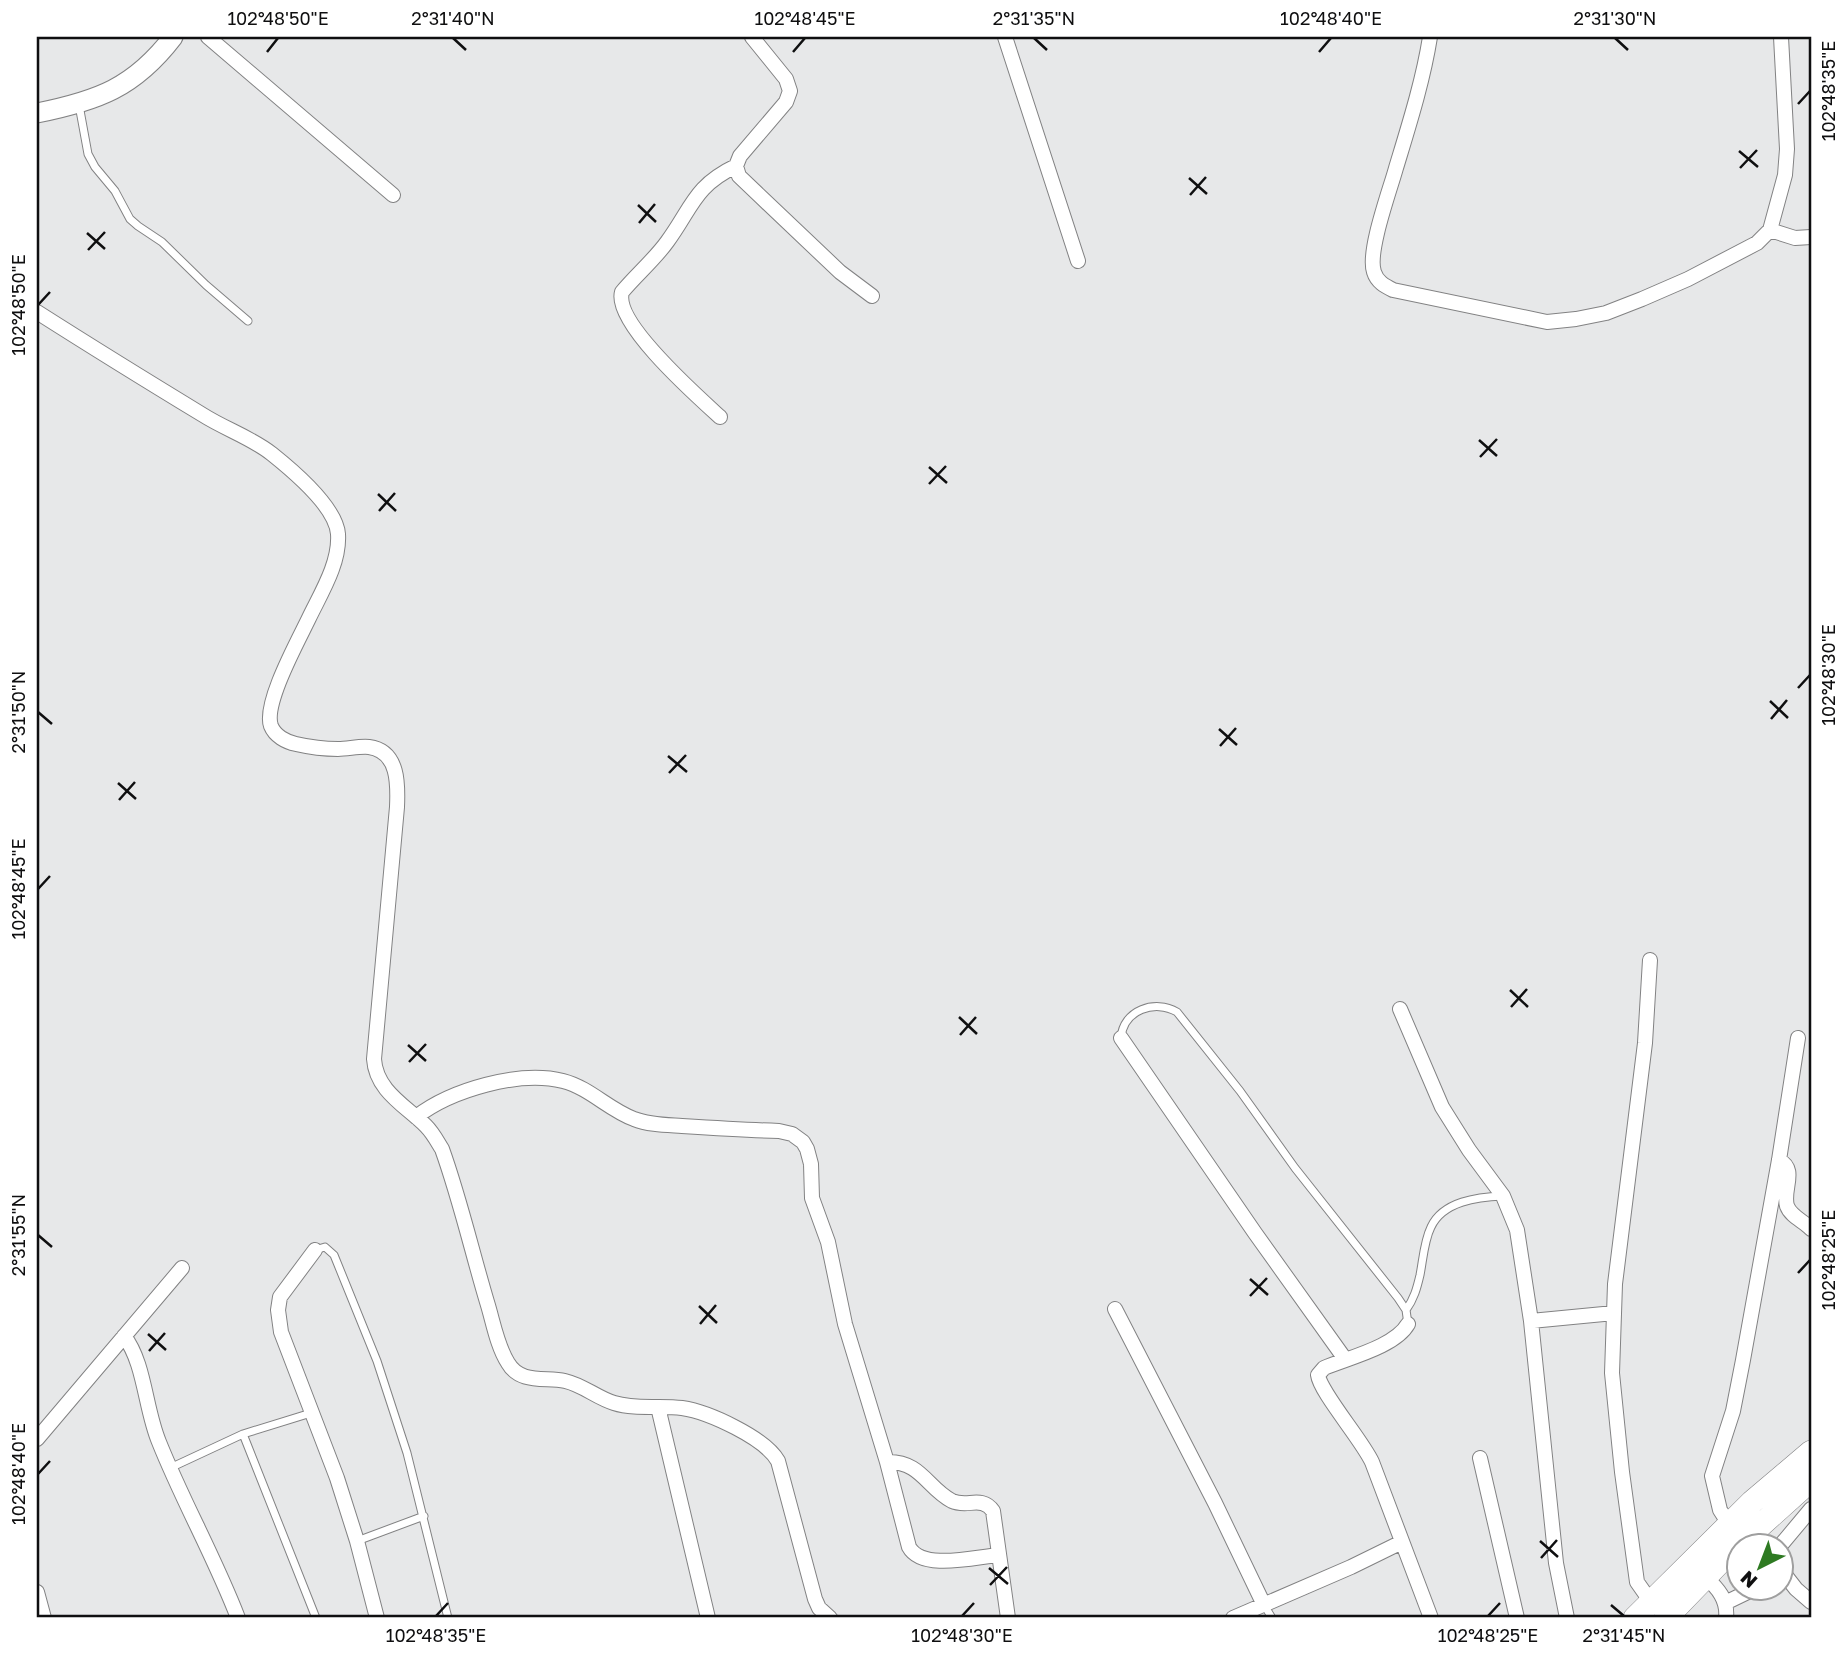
<svg xmlns="http://www.w3.org/2000/svg" width="1848" height="1655" font-family="'Golos Text',sans-serif">
<style>
.lines{fill:none;stroke-linecap:round;stroke-linejoin:round}
.service-casing{stroke:#828283;stroke-width:9}
.minor-casing{stroke:#828283;stroke-width:16}
.secondary-casing{stroke:#828283;stroke-width:21}
.trunk-casing{stroke:#828283;stroke-width:24}
.service{stroke:#fff;stroke-width:7}
.minor{stroke:#fff;stroke-width:14}
.secondary{stroke:#fff;stroke-width:19}
.trunk{stroke:#fff;stroke-width:23}
.ticks{fill:none;stroke:#0f0f10;stroke-width:2.5}
.neatline{fill:none;stroke:#0f0f10;stroke-width:2.5}
.ticks-label{font-size:18px;text-anchor:middle;fill:#0f0f10}
</style>
<rect width="100%" height="100%" fill="#e7e8e9"/>
<g class="lines">
<g class="service-casing">
<path id="service" d="M 79,105 L 88,154 L 95,167 L 115,191 L 130,219 L 138,226 L 162,242 L 206,285 L 248,321
M 1121,1038 C 1123,1010 1155,999 1177,1012 L 1240,1091 L 1295,1168 L 1398,1298 L 1406,1310 L 1408,1324
M 315,1250 L 325,1247 L 334,1255 L 377,1361 L 407,1453 L 448,1618
M 1406,1310 C 1414,1299 1417,1288 1420,1275 C 1423,1260 1424,1241 1431,1227 C 1443,1201 1478,1197 1503,1196
M 243,1434 L 316,1618
M 170,1468 L 243,1434 L 311,1413
M 357,1541 L 424,1516
M 1264,1605 L 1272,1618"/>
</g>
<g class="minor-casing">
<path id="minor" d="M 208,37 L 393,195
M 1005,37 L 1078,261
M 1430,37 C 1423,81 1409,125 1396,168 C 1390,190 1367,252 1374,272 C 1377,282 1385,286 1393,290 L 1547,322 L 1576,319 L 1606,313 L 1642,299 L 1688,279 L 1757,243 L 1770,230 L 1785,175 L 1787,149 L 1781,37
M 736,166 L 739,176 L 761,197 L 840,272 L 872,296
M 1770,230 L 1795,238 L 1811,237
M 37,312 C 92,347 147,381 203,415 C 225,429 252,438 272,454 C 292,470 336,507 338,534 C 340,563 321,593 309,618 C 298,641 263,704 271,726 C 275,736 286,742 296,744 C 309,747 324,749 338,749 C 348,749 359,746 369,747 C 399,751 398,785 397,807 L 374,1059 C 376,1091 406,1106 426,1126 C 433,1133 437,1141 442,1149 C 460,1199 472,1252 487,1302 C 493,1321 497,1346 508,1363 C 520,1384 545,1377 565,1381 C 583,1385 597,1398 614,1403 C 636,1410 660,1405 682,1408 C 709,1412 765,1438 778,1461 L 815,1599 L 819,1608 L 830,1618
M 720,417 C 697,396 613,322 622,292 C 636,275 654,260 667,242 C 692,208 694,186 736,166 L 740,156 L 786,102 L 790,91 L 786,79 L 752,37
M 1650,960 L 1645,1043 L 1615,1284 L 1612,1373 L 1622,1472 L 1637,1582 L 1651,1602
M 1400,1009 L 1442,1107 L 1469,1150 L 1503,1196 L 1517,1230 L 1531,1321 L 1556,1563 L 1567,1618
M 1121,1038 L 1255,1233 L 1345,1359
M 416,1117 C 451,1090 519,1070 563,1081 C 590,1088 609,1110 634,1119 C 649,1125 667,1125 682,1126 C 714,1128 746,1130 779,1131 L 792,1134 L 803,1142 L 807,1149 L 811,1164 L 812,1198 L 828,1242 L 845,1324 L 887,1462 L 909,1547 C 922,1571 975,1557 999,1555
M 1779,1160 C 1798,1170 1782,1189 1787,1206 C 1791,1217 1804,1221 1811,1229
M 315,1250 L 280,1297 L 278,1310 L 281,1332 L 337,1478 L 357,1541 L 377,1618
M 1115,1309 L 1215,1503 L 1264,1605
M 1531,1321 L 1614,1313
M 1408,1324 C 1395,1347 1347,1358 1324,1368 L 1318,1375 C 1320,1392 1362,1440 1372,1462 L 1431,1618
M 124,1336 C 145,1363 145,1409 159,1442 C 183,1502 215,1558 238,1618
M 658,1407 L 708,1618
M 37,1439 L 182,1268
M 1480,1458 L 1517,1618
M 887,1462 C 921,1461 927,1488 952,1501 C 967,1508 982,1495 993,1511 L 1008,1618
M 1729,1524 L 1720,1510 L 1712,1476 L 1733,1411 L 1743,1360 L 1779,1160 L 1798,1038
M 1780,1546 L 1811,1509
M 1782,1571 L 1796,1589 L 1811,1602
M 1705,1577 C 1718,1588 1728,1600 1726,1618
M 37,1592 L 44,1618
M 1725,1603 L 1756,1588
M 1233,1618 L 1351,1567 L 1402,1542"/>
</g>
<g class="secondary-casing">
<path id="secondary" d="M 37,113 C 97,101 134,88 173,37"/>
</g>
<g class="trunk-casing">
<path id="trunk" d="M 1635,1618 L 1752,1502 L 1811,1452
M 1666,1618 L 1722,1560 L 1811,1480"/>
</g>
<use href="#service" class="service"/>
<use href="#minor" class="minor"/>
<use href="#secondary" class="secondary"/>
<use href="#trunk" class="trunk"/>
</g>
<path class="ticks" d="M 453,38 L 466,50M 1034,38 L 1047,50M 1615,38 L 1628,50M 267,52 L 278,38M 793,52 L 805,38M 1319,52 L 1331,38M 1798,104 L 1810,91M 1739,151 L 1758,167M 1740,168 L 1757,150M 1189,178 L 1207,194M 1190,195 L 1206,177M 638,205 L 656,222M 639,223 L 655,204M 87,233 L 105,249M 88,250 L 105,232M 38,305 L 50,292M 1479,440 L 1497,456M 1480,457 L 1497,439M 929,467 L 947,483M 929,484 L 946,466M 378,494 L 396,511M 379,511 L 395,493M 1798,688 L 1810,675M 1770,701 L 1788,718M 38,712 L 52,724M 1771,719 L 1787,700M 1219,729 L 1237,745M 1220,746 L 1236,728M 668,756 L 687,772M 669,773 L 686,755M 118,783 L 136,799M 119,800 L 135,782M 38,889 L 50,876M 1510,990 L 1528,1007M 1511,1007 L 1527,989M 959,1017 L 977,1034M 960,1035 L 976,1017M 408,1045 L 426,1061M 409,1062 L 426,1044M 38,1235 L 52,1247M 1798,1273 L 1810,1260M 1250,1279 L 1268,1295M 1250,1296 L 1267,1278M 699,1306 L 717,1323M 700,1324 L 716,1305M 148,1334 L 166,1350M 149,1351 L 165,1333M 38,1474 L 50,1461M 1540,1541 L 1558,1557M 1541,1558 L 1557,1540M 989,1568 L 1008,1584M 990,1585 L 1007,1567M 1611,1605 L 1624,1616M 436,1616 L 448,1603M 962,1616 L 974,1603M 1488,1616 L 1500,1603"/>
<rect width="1848" height="1655" fill="none" stroke="#ffffff" stroke-width="77"/>
<g transform="translate(1760 1567) rotate(222)"><circle r="33" fill="#ffffff" stroke="#9f9f9f" stroke-width="2"/>
<path d="M0-5L12 26L0 18L-12 26Z" fill="#2e7a22"/>
<text y="-10" font-size="19" font-weight="bold" text-anchor="middle" fill="#0f0f10">N</text>
</g>
<rect x="38" y="38" width="1772" height="1578" class="neatline"/>
<g class="ticks-label">
<text x="278" y="25">102°48'50"E</text>
<text x="453" y="25">2°31'40"N</text>
<text x="805" y="25">102°48'45"E</text>
<text x="1034" y="25">2°31'35"N</text>
<text x="1331" y="25">102°48'40"E</text>
<text x="1615" y="25">2°31'30"N</text>
<text transform="translate(1829 91) rotate(-90)" y="6">102°48'35"E</text>
<text transform="translate(19 305) rotate(-90)" y="6">102°48'50"E</text>
<text transform="translate(1829 675) rotate(-90)" y="6">102°48'30"E</text>
<text transform="translate(19 712) rotate(-90)" y="6">2°31'50"N</text>
<text transform="translate(19 889) rotate(-90)" y="6">102°48'45"E</text>
<text transform="translate(19 1235) rotate(-90)" y="6">2°31'55"N</text>
<text transform="translate(1829 1260) rotate(-90)" y="6">102°48'25"E</text>
<text transform="translate(19 1474) rotate(-90)" y="6">102°48'40"E</text>
<text x="436" y="1642">102°48'35"E</text>
<text x="962" y="1642">102°48'30"E</text>
<text x="1488" y="1642">102°48'25"E</text>
<text x="1624" y="1642">2°31'45"N</text>
</g>
</svg>
